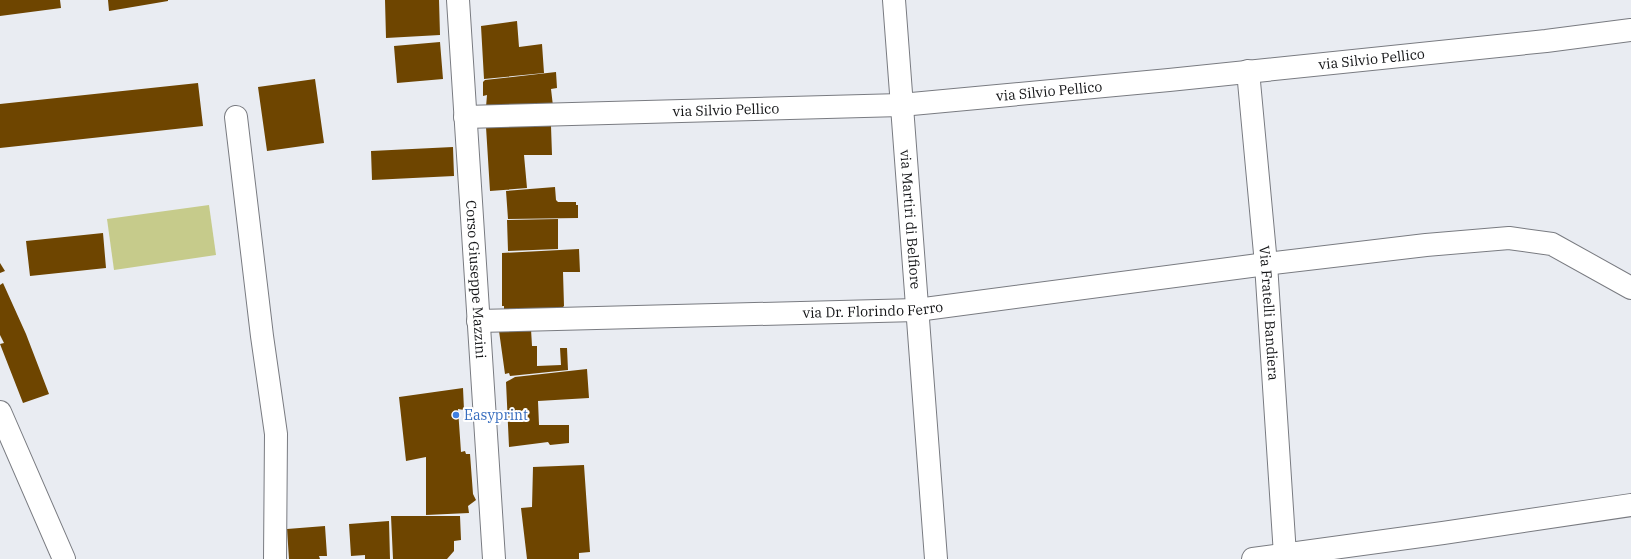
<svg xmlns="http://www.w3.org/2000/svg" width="1631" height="559" font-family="'IBM Plex Serif',serif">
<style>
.green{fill:#c6cb8b}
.building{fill:#6e4500}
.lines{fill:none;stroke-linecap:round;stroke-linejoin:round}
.minor-casing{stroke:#797b81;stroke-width:24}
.minor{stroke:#fff;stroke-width:22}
.shop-dot{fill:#3f7fe0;stroke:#fff;stroke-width:1.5}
.labels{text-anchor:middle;stroke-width:4;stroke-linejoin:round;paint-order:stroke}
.street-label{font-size:14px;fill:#141517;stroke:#fff}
.shop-label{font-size:14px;fill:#366cbe;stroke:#fff;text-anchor:start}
</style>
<rect width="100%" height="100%" fill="#e9ecf2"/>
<path class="green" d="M 209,205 L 216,255 L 114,270 L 107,219 Z"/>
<path class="building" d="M 0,0 L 60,0 L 61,8 L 0,16 Z
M 108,0 L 168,0 L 168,1 L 109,11 Z
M 385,0 L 439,0 L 440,35 L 386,38 Z
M 517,21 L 519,47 L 542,44 L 544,73 L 484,79 L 481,26 Z
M 440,42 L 443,79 L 397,83 L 394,46 Z
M 556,72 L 557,88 L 551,89 L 553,106 L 486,107 L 487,95 L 483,96 L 483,82 L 485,80 Z
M 315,79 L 324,143 L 267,151 L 258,87 Z
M 198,83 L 203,126 L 0,148 L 0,104 Z
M 551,126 L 552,155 L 524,155 L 527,188 L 490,191 L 486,127 Z
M 453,147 L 454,176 L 372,180 L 371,151 Z
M 555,187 L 556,200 L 558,202 L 576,202 L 576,205 L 578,205 L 578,218 L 508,219 L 506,191 Z
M 558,219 L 558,249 L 508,251 L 507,220 Z
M 103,233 L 106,268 L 30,276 L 26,241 Z
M 579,249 L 580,272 L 563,272 L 564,306 L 560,310 L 504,311 L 504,306 L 502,306 L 502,253 Z
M 0,263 L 5,271 L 0,273 Z
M 3,283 L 26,334 L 49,394 L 23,403 L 0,344 L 4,343 L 0,335 L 0,285 Z
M 531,329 L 532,346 L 537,346 L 537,366 L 561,365 L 560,348 L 567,348 L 568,370 L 510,376 L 509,373 L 505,374 L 499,331 Z
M 587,369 L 589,398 L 538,401 L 539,425 L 569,425 L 569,443 L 550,445 L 548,442 L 509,447 L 506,382 L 515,377 Z
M 463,388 L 464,410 L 458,409 L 461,452 L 465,451 L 466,454 L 470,454 L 473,494 L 476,500 L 468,506 L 469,513 L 426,515 L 426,457 L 406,461 L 399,397 Z
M 584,465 L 590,552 L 579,553 L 579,559 L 527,559 L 521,508 L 532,507 L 533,467 Z
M 391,516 L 460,516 L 461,540 L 454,541 L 454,551 L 447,559 L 393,559 Z
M 389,521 L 390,559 L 365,559 L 365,555 L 351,556 L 349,524 Z
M 325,526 L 327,556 L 319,556 L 320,559 L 289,559 L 287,529 Z"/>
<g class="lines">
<g class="minor-casing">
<g id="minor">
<path id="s1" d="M 458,0 L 494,559"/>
<path id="s2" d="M 894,0 L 936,559"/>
<path id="s3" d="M 1248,71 L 1266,264 L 1285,555"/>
<path d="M 236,117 L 262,336 L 276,434 L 275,559"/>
<path id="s4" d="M 465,117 L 901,105 L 1169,80 L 1546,41 L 1631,30"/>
<path id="s5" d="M 478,321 L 917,310 L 1266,264 L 1426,245 L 1509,238 L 1552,244 L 1631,288"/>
<path d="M 0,412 L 64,559"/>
<path d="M 1253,559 L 1443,533 L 1631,505"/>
</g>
</g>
<use href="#minor" class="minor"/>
</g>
<circle class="shop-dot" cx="456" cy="415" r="4"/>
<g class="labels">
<g class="street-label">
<text dy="5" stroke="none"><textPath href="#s4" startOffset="909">via Silvio Pellico</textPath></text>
<text dy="5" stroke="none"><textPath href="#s4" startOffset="585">via Silvio Pellico</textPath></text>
<text dy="5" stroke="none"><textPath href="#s4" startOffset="261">via Silvio Pellico</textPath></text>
<text dy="5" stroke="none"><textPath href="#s2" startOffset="220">via Martiri di Belfiore</textPath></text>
<text dy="5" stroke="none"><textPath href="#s1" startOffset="280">Corso Giuseppe Mazzini</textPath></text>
<text dy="5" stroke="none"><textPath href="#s5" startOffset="395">via Dr. Florindo Ferro</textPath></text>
<text dy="5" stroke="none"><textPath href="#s3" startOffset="243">Via Fratelli Bandiera</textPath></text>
</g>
<g class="shop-label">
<text x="464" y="420">Easyprint</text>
</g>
</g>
</svg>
